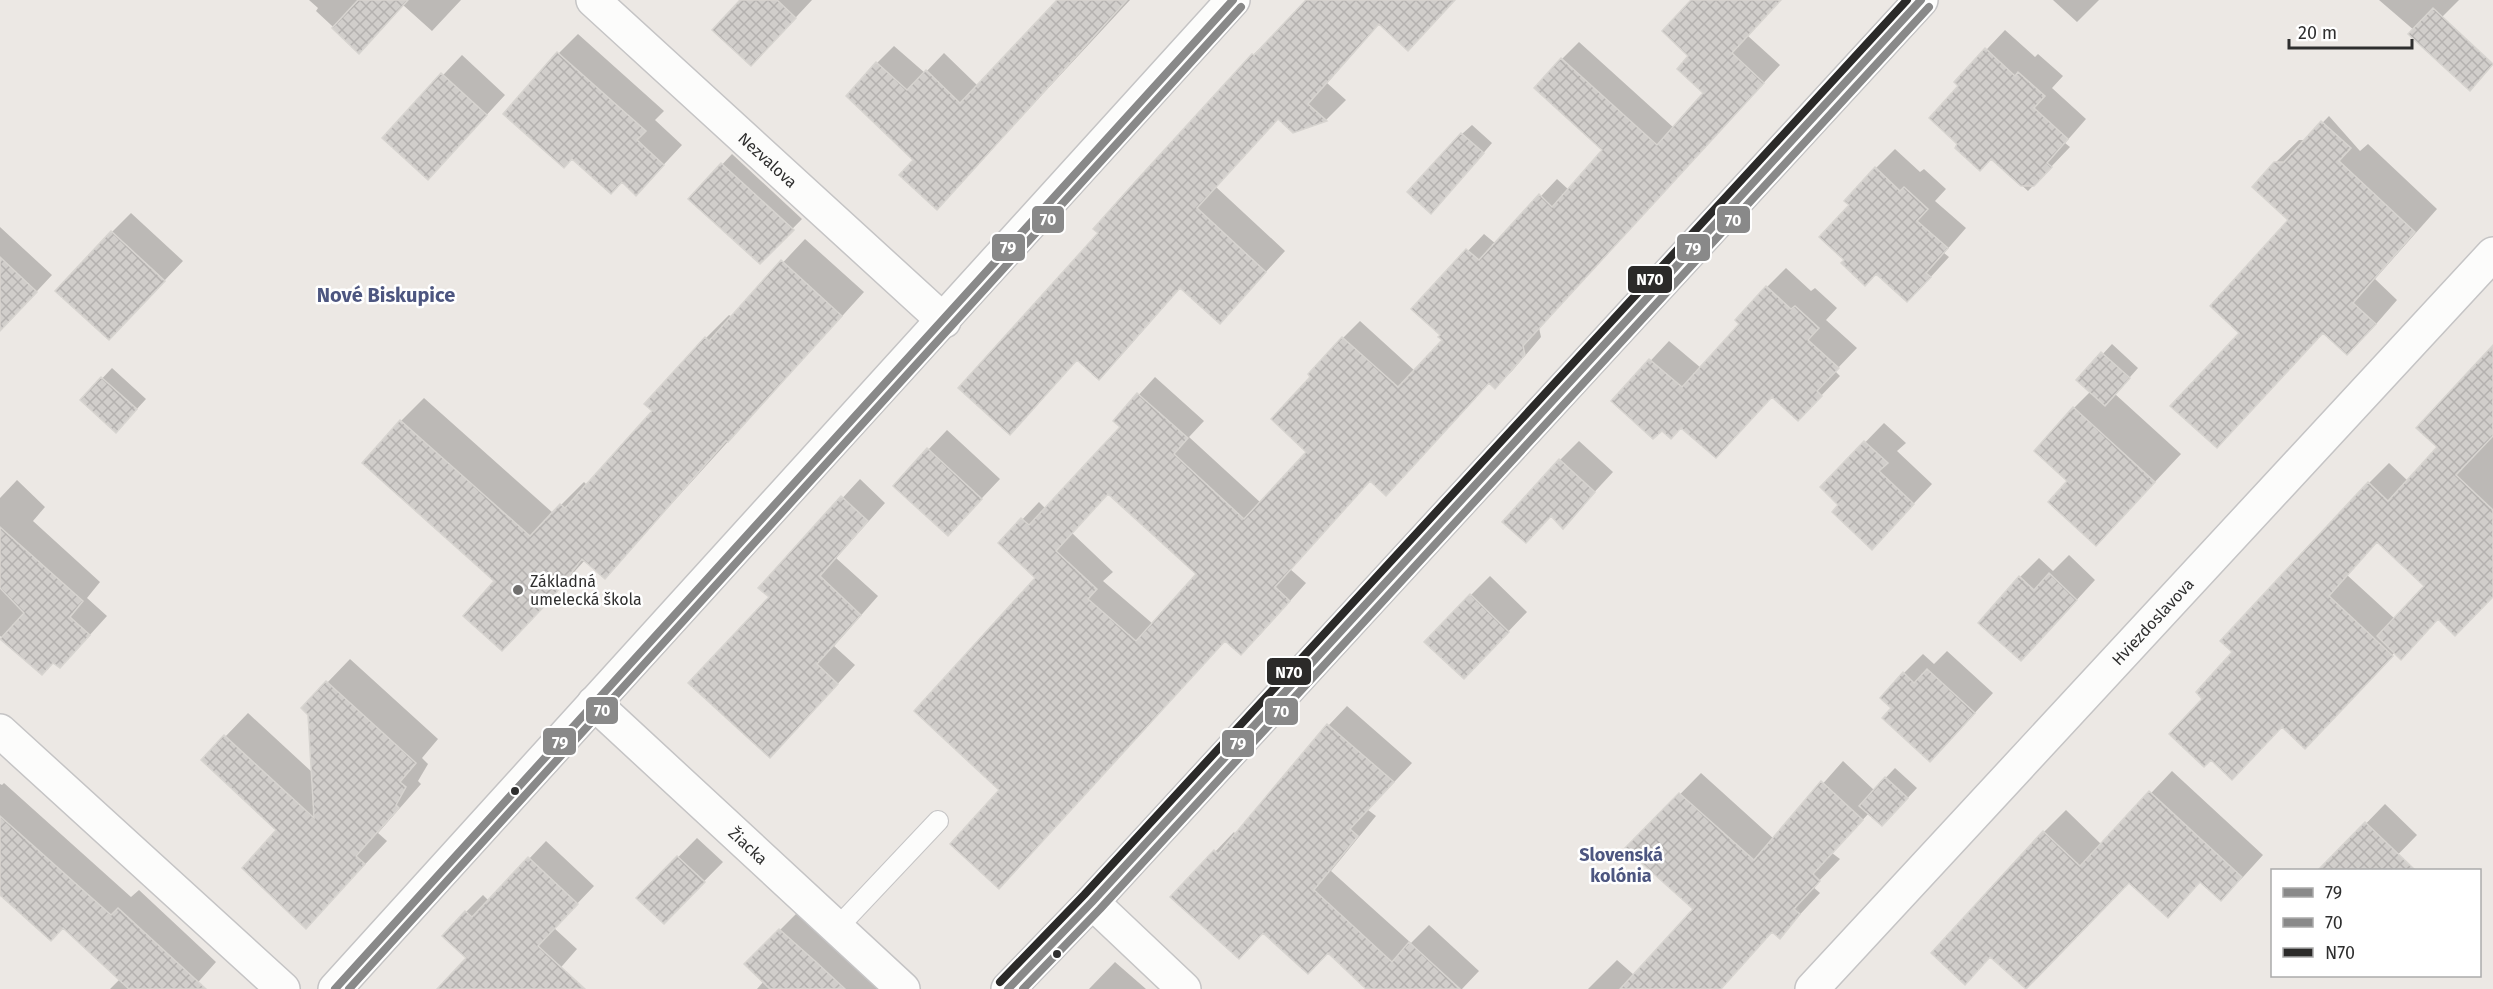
<svg xmlns="http://www.w3.org/2000/svg" width="2493" height="989" font-family="'Fira Sans',sans-serif">
<style>
.shadow{fill:#0003;fill-rule:evenodd}
.building{fill:url(#building-cross-hatch);stroke:#d7d4d0;stroke-width:1.5;fill-rule:evenodd}
.lines{fill:none;stroke-linecap:round;stroke-linejoin:round}
.lane-casing{stroke:#c5c4c5;stroke-width:22}
.street-casing{stroke:#c5c4c5;stroke-width:36}
.secondary-casing{stroke:#c5c4c5;stroke-width:36}
.lane{stroke:#fcfcfb;stroke-width:20}
.street{stroke:#fcfcfb;stroke-width:33}
.secondary{stroke:#fcfcfb;stroke-width:33}
.bus-1-casing{stroke:#fff;stroke-width:12}
.bus-2-casing{stroke:#fff;stroke-width:12}
.bus-3-casing{stroke:#fff;stroke-width:12}
.bus-1{stroke:#898989;stroke-width:8}
.bus-2{stroke:#898989;stroke-width:8}
.bus-3{stroke:#2b2a29;stroke-width:8}
.poi-dot{fill:#706f6e;stroke:#fff;stroke-width:2}
.bus-dot{fill:#2e2e2e;stroke:#fff;stroke-width:2}
.labels{text-anchor:middle;stroke-width:5;stroke-linejoin:round;paint-order:stroke}
.street-label{font-size:16px;fill:#2e2e2e;stroke:#fff}
.poi-label{font-size:16px;fill:#2e2e2e;stroke:#fff;text-anchor:start}
.neighbourhood-label{font-size:18px;font-weight:bold;fill:#4d5680;stroke:#fff}
.quarter-label{font-size:20px;font-weight:bold;fill:#4d5680;stroke:#fff}
.line-badge{stroke:#fff;stroke-width:2}
.badge-label{font-size:16px;text-anchor:middle;font-weight:bold;fill:#fff}
</style>
<defs>
<pattern id="building-cross-hatch" width="8" height="8" patternUnits="userSpaceOnUse" patternTransform="scale(1.5)"><rect width="8" height="8" fill="#d1cecb"/><path d="M0 0l8 8M0 8l8-8" fill="none" stroke="#b4b1af"/></pattern>
</defs>
<rect width="100%" height="100%" fill="#ece8e4"/>
<path class="shadow" d="M 309,0 L 461,0 L 432,31 L 403,5 L 359,51 L 316,11 L 318,8 Z
M 743,0 L 812,0 L 770,45 Z
M 1060,0 L 1130,0 L 937,208 L 877,63 L 894,46 L 925,73 L 944,53 L 978,86 Z
M 1308,0 L 1455,0 L 1428,29 L 1380,23 L 1327,83 L 1346,100 L 1326,120 L 1294,131 L 1279,118 L 1216,187 L 1285,251 L 1220,322 L 1181,287 L 1119,358 L 1078,359 L 1010,433 L 1100,233 L 1253,55 Z
M 1693,0 L 1780,0 L 1748,36 L 1780,65 L 1539,328 L 1541,337 L 1512,371 L 1495,387 L 1490,382 L 1371,480 L 1290,569 L 1306,583 L 1258,637 L 1226,639 L 999,887 L 1001,790 L 1037,577 L 1000,543 L 1039,502 L 1046,509 L 1122,427 L 1115,421 L 1155,377 L 1204,421 L 1189,437 L 1261,503 L 1308,452 L 1313,377 L 1343,338 L 1360,321 L 1415,371 L 1444,340 L 1442,335 L 1413,309 L 1484,234 L 1496,244 L 1557,179 L 1569,190 L 1604,150 L 1562,59 L 1579,42 L 1674,128 L 1705,92 L 1691,56 ZM 1109,493 L 1198,574 L 1153,624 L 1103,581 L 1113,572 L 1072,533 Z
M 2053,0 L 2099,0 L 2077,22 Z
M 2379,0 L 2459,0 L 2422,37 Z
M 2005,30 L 2035,57 L 2038,54 L 2063,76 L 2052,88 L 2086,119 L 2065,143 L 2070,147 L 2028,191 L 1992,158 L 1959,144 L 1960,86 L 1956,82 Z
M 578,34 L 664,111 L 655,120 L 682,145 L 655,174 L 622,180 L 559,53 Z
M 462,55 L 505,95 L 447,158 L 384,138 Z
M 2329,116 L 2360,151 L 2368,144 L 2437,209 L 2375,279 L 2397,300 L 2370,331 L 2241,333 L 2291,220 L 2275,163 L 2299,140 L 2306,140 Z
M 1472,125 L 1492,143 L 1441,202 L 1462,134 Z
M 1895,149 L 1920,172 L 1924,169 L 1946,189 L 1935,201 L 1966,228 L 1944,253 L 1949,257 L 1927,281 L 1877,272 L 1846,260 L 1851,205 L 1876,168 Z
M 732,154 L 802,219 L 760,262 L 690,199 Z
M 131,213 L 183,261 L 128,319 L 112,232 Z
M 0,227 L 52,275 L 24,305 L 0,313 Z
M 805,239 L 864,292 L 605,577 L 585,560 L 525,626 L 401,421 L 424,398 L 553,513 L 584,482 L 587,485 L 654,411 L 646,404 L 706,338 L 729,315 L 732,317 Z
M 1786,268 L 1811,291 L 1815,288 L 1837,308 L 1826,320 L 1857,348 L 1835,371 L 1840,376 L 1817,400 L 1773,396 L 1716,456 L 1682,426 L 1662,429 L 1613,401 L 1669,341 L 1701,368 L 1742,324 L 1767,287 Z
M 2112,344 L 2138,368 L 2115,394 L 2181,454 L 2123,516 L 2069,481 L 2074,408 L 2091,391 L 2079,380 Z
M 2493,346 L 2493,595 L 2439,618 L 2395,652 L 2325,727 L 2282,725 L 2204,699 L 2234,652 L 2369,483 L 2389,463 L 2408,481 L 2439,446 ZM 2378,540 L 2426,586 L 2395,619 L 2347,575 Z
M 112,368 L 146,399 L 125,422 L 82,400 Z
M 1884,423 L 1906,443 L 1897,451 L 1932,484 L 1872,548 L 1840,505 L 1822,487 Z
M 947,430 L 1000,479 L 948,534 L 928,450 Z
M 1579,441 L 1613,472 L 1563,526 L 1560,460 Z
M 860,479 L 885,503 L 836,558 L 878,596 L 834,646 L 855,665 L 788,738 L 771,597 L 761,587 Z
M 17,480 L 45,507 L 33,521 L 100,582 L 87,598 L 107,616 L 78,648 L 53,661 L 42,673 L 0,636 L 0,498 Z
M 2069,555 L 2095,580 L 2040,640 L 2020,577 L 2039,558 L 2053,571 Z
M 1490,576 L 1527,612 L 1483,658 L 1471,595 Z
M 1947,651 L 1993,693 L 1949,741 L 1893,708 L 1904,673 L 1923,654 L 1934,664 Z
M 350,659 L 438,739 L 422,758 L 428,764 L 418,781 L 421,784 L 378,833 L 387,841 L 306,927 L 278,830 L 203,760 L 248,713 L 313,773 L 310,714 L 303,708 Z
M 1347,706 L 1412,763 L 1368,810 L 1376,816 L 1331,871 L 1411,943 L 1429,925 L 1479,971 L 1462,989 L 1369,989 L 1329,952 L 1264,932 L 1172,897 L 1234,832 L 1236,835 L 1329,725 Z
M 1843,761 L 1874,790 L 1895,768 L 1917,788 L 1892,815 L 1869,813 L 1832,853 L 1840,859 L 1813,887 L 1820,893 L 1780,936 L 1773,931 L 1720,989 L 1588,989 L 1617,960 L 1634,975 L 1695,908 L 1627,848 L 1701,773 L 1774,839 Z
M 2172,771 L 2263,855 L 2243,877 L 2221,899 L 2201,881 L 2189,894 L 2129,881 L 1991,956 L 1965,983 L 2044,832 L 2066,810 L 2102,845 Z
M 4,783 L 131,897 L 139,890 L 216,962 L 192,989 L 110,989 L 120,979 L 63,926 L 0,893 L 0,784 L 2,785 Z
M 2385,804 L 2417,835 L 2383,870 L 2321,870 Z
M 697,838 L 723,862 L 664,922 L 638,898 Z
M 546,841 L 594,886 L 554,928 L 577,949 L 542,989 L 440,989 L 468,957 L 466,912 L 483,895 L 489,901 Z
M 799,911 L 885,989 L 757,989 L 764,981 L 746,964 Z
M 1115,962 L 1146,989 L 1089,989 Z"/>
<path class="building" d="M 358,0 L 408,0 L 359,54 L 332,28 Z
M 740,0 L 777,0 L 796,18 L 751,66 L 712,30 Z
M 1057,0 L 1127,0 L 937,210 L 899,175 L 913,160 L 846,96 L 876,62 L 907,90 L 926,70 L 960,103 Z
M 1306,0 L 1455,0 L 1408,51 L 1379,24 L 1308,104 L 1327,121 L 1293,133 L 1278,119 L 1197,208 L 1266,272 L 1220,324 L 1180,288 L 1099,380 L 1077,360 L 1010,435 L 958,388 L 1098,233 L 1093,229 L 1135,182 L 1252,54 L 1254,55 Z
M 1691,0 L 1781,0 L 1732,53 L 1764,83 L 1523,346 L 1525,355 L 1495,389 L 1489,383 L 1386,496 L 1370,481 L 1275,587 L 1290,601 L 1241,655 L 1225,641 L 999,889 L 950,844 L 999,790 L 914,711 L 1035,578 L 998,543 L 1021,518 L 1029,525 L 1091,458 L 1120,427 L 1113,421 L 1137,393 L 1188,438 L 1174,454 L 1244,519 L 1306,452 L 1271,419 L 1310,377 L 1308,374 L 1342,337 L 1398,387 L 1442,340 L 1438,337 L 1440,335 L 1411,309 L 1466,249 L 1479,260 L 1539,194 L 1552,207 L 1602,150 L 1534,88 L 1561,58 L 1657,145 L 1703,93 L 1677,69 L 1688,56 L 1662,31 ZM 1108,494 L 1196,574 L 1136,641 L 1088,599 L 1097,589 L 1056,551 Z
M 2433,8 L 2493,64 L 2470,91 L 2408,34 Z
M 1985,48 L 2015,76 L 2018,72 L 2045,96 L 2034,108 L 2068,139 L 2047,163 L 2052,167 L 2034,186 L 2021,186 L 1991,159 L 1980,171 L 1955,148 L 1957,144 L 1929,118 L 1958,86 L 1954,82 Z
M 557,52 L 646,131 L 637,140 L 664,165 L 636,196 L 622,182 L 611,194 L 572,159 L 564,168 L 503,114 Z
M 441,73 L 487,115 L 428,180 L 382,138 Z
M 2321,121 L 2351,148 L 2339,161 L 2415,232 L 2353,303 L 2376,324 L 2347,355 L 2323,333 L 2217,448 L 2170,406 L 2239,333 L 2210,306 L 2288,220 L 2252,187 L 2274,162 L 2284,162 Z
M 1461,133 L 1484,153 L 1431,214 L 1407,192 Z
M 721,163 L 794,230 L 760,264 L 688,199 Z
M 1875,167 L 1900,191 L 1904,187 L 1928,209 L 1917,221 L 1948,248 L 1926,273 L 1931,277 L 1907,302 L 1876,274 L 1865,286 L 1841,263 L 1844,260 L 1819,237 L 1849,205 L 1844,201 Z
M 111,231 L 165,281 L 109,340 L 55,291 Z
M 0,257 L 37,292 L 0,331 Z
M 781,260 L 842,316 L 728,442 L 726,441 L 605,579 L 582,559 L 552,598 L 502,651 L 463,616 L 494,581 L 362,463 L 400,420 L 530,536 L 560,504 L 565,508 L 652,411 L 644,404 L 705,337 L 709,341 Z
M 1766,286 L 1791,309 L 1795,306 L 1819,328 L 1808,340 L 1839,368 L 1817,391 L 1822,396 L 1798,421 L 1772,397 L 1716,458 L 1681,428 L 1671,439 L 1662,431 L 1653,439 L 1611,401 L 1649,359 L 1682,387 L 1739,324 L 1735,320 Z
M 2493,345 L 2493,436 L 2456,475 L 2493,510 L 2493,597 L 2455,636 L 2438,619 L 2401,660 L 2377,636 L 2424,586 L 2377,542 L 2329,596 L 2393,656 L 2305,749 L 2282,727 L 2232,780 L 2211,760 L 2204,767 L 2169,734 L 2202,699 L 2196,692 L 2232,652 L 2220,641 L 2368,482 L 2388,501 L 2437,447 L 2416,428 Z
M 2101,352 L 2130,378 L 2105,406 L 2076,380 Z
M 101,377 L 137,409 L 116,433 L 80,400 Z
M 2073,407 L 2155,482 L 2096,546 L 2048,502 L 2067,481 L 2034,451 Z
M 1864,441 L 1888,463 L 1879,471 L 1914,504 L 1872,550 L 1832,512 L 1838,505 L 1820,487 Z
M 927,448 L 982,499 L 948,536 L 893,486 Z
M 1559,459 L 1595,492 L 1563,529 L 1551,516 L 1526,543 L 1502,522 Z
M 841,496 L 868,521 L 820,576 L 861,615 L 817,664 L 838,684 L 770,758 L 688,683 L 769,597 L 758,588 Z
M 0,527 L 83,601 L 70,617 L 90,635 L 60,668 L 53,663 L 42,675 L 0,639 L 24,613 L 0,588 Z
M 2049,573 L 2077,600 L 2021,661 L 1978,623 L 2019,576 L 2034,590 Z
M 1470,594 L 1509,632 L 1464,679 L 1424,642 Z
M 1927,669 L 1975,713 L 1930,762 L 1882,718 L 1891,708 L 1880,698 L 1903,672 L 1914,683 Z
M 326,681 L 416,763 L 400,782 L 406,787 L 396,805 L 399,808 L 356,856 L 365,864 L 306,929 L 242,868 L 276,830 L 201,760 L 224,735 L 314,818 L 308,715 L 301,708 Z
M 1327,724 L 1394,782 L 1350,829 L 1358,836 L 1314,890 L 1392,962 L 1409,942 L 1460,989 L 1366,989 L 1328,953 L 1308,974 L 1263,933 L 1239,959 L 1170,897 L 1214,850 L 1218,854 Z
M 1885,777 L 1908,798 L 1882,826 L 1859,806 Z
M 1821,781 L 1863,820 L 1813,874 L 1820,881 L 1794,909 L 1800,914 L 1780,939 L 1772,932 L 1721,989 L 1620,989 L 1693,909 L 1625,848 L 1679,793 L 1754,860 Z
M 2149,791 L 2242,877 L 2221,901 L 2200,882 L 2168,918 L 2129,883 L 2026,989 L 1990,957 L 1965,985 L 1931,953 L 2043,831 L 2080,866 Z
M 0,816 L 111,915 L 118,908 L 206,989 L 129,989 L 63,928 L 51,941 L 0,895 Z
M 2365,822 L 2415,870 L 2318,870 Z
M 677,856 L 705,882 L 664,924 L 636,898 Z
M 528,857 L 578,904 L 538,946 L 585,989 L 437,989 L 466,958 L 442,936 L 465,911 L 472,917 Z
M 779,929 L 815,961 L 845,989 L 770,989 L 744,964 Z"/>
<g class="lines">
<g class="lane-casing">
<path id="lane" d="M 838,927 L 938,821"/>
</g>
<g class="street-casing">
<g id="street">
<path id="s1" d="M 593,0 L 944,321"/>
<path id="s2" d="M 594,703 L 903,989"/>
<path d="M 0,731 L 283,989"/>
<path d="M 1092,902 L 1184,989"/>
<path d="M 335,989 C 633,658 935,331 1233,0"/>
<path id="s3" d="M 1812,989 L 2493,254"/>
</g>
</g>
<g class="secondary-casing">
<path id="secondary" d="M 1008,989 L 1092,902 L 1921,0"/>
</g>
<use href="#lane" class="lane"/>
<use href="#street" class="street"/>
<use href="#secondary" class="secondary"/>
<g class="bus-1-casing">
<path id="bus-1" d="M 335,989 L 1233,0
M 1008,989 L 1092,902 L 1921,0"/>
</g>
<g class="bus-2-casing">
<path id="bus-2" d="M 349,989 L 1241,7
M 1023,989 L 1100,909 L 1929,7"/>
</g>
<g class="bus-3-casing">
<path id="bus-3" d="M 1000,982 L 1084,895 L 1907,0"/>
</g>
<use href="#bus-1" class="bus-1"/>
<use href="#bus-2" class="bus-2"/>
<use href="#bus-3" class="bus-3"/>
</g>
<circle class="poi-dot" cx="518" cy="590" r="6"/>
<g class="bus-dot">
<circle cx="515" cy="791" r="5"/>
<circle cx="1057" cy="954" r="5"/>
</g>
<g class="labels">
<g class="street-label">
<text dy="6" stroke="none"><textPath href="#s1" startOffset="237">Nezvalova</textPath></text>
<text dy="6" stroke="none"><textPath href="#s3" startOffset="501">Hviezdoslavova</textPath></text>
<text dy="6" stroke="none"><textPath href="#s2" startOffset="210">Žiacka</textPath></text>
</g>
<g class="poi-label">
<text x="530" y="587">Základná<tspan x="530" dy="18">umelecká škola</tspan></text>
</g>
<g class="neighbourhood-label">
<text x="1621" y="861">Slovenská<tspan x="1621" dy="21">kolónia</tspan></text>
</g>
<g class="quarter-label">
<text x="386" y="302">Nové Biskupice</text>
</g>
</g>
<g class="line-badge">
<rect x="1031" y="205" width="34" height="29" rx="6" fill="#898989"/>
<rect x="1716" y="205" width="35" height="29" rx="6" fill="#898989"/>
<rect x="991" y="233" width="35" height="29" rx="6" fill="#898989"/>
<rect x="1676" y="233" width="35" height="29" rx="6" fill="#898989"/>
<rect x="1627" y="265" width="46" height="29" rx="6" fill="#2b2a29"/>
<rect x="1266" y="657" width="46" height="29" rx="6" fill="#2b2a29"/>
<rect x="585" y="696" width="34" height="29" rx="6" fill="#898989"/>
<rect x="1264" y="697" width="35" height="29" rx="6" fill="#898989"/>
<rect x="542" y="727" width="35" height="29" rx="6" fill="#898989"/>
<rect x="1221" y="729" width="34" height="29" rx="6" fill="#898989"/>
</g>
<g class="badge-label">
<text x="1048" y="225">70</text>
<text x="1733" y="226">70</text>
<text x="1008" y="253">79</text>
<text x="1693" y="254">79</text>
<text x="1650" y="285">N70</text>
<text x="1289" y="678">N70</text>
<text x="602" y="716">70</text>
<text x="1281" y="717">70</text>
<text x="560" y="748">79</text>
<text x="1238" y="749">79</text>
</g>
<rect x="2271" y="869" width="210" height="108" fill="#ffffff" stroke="#ababab" stroke-width="1.5"/>
<rect x="2283" y="888" width="30" height="9" fill="#898989" stroke="#ababab" stroke-width="1.5"/>
<text x="2325" y="899" font-size="18" fill="#2e2e2e">79</text>
<rect x="2283" y="918" width="30" height="9" fill="#898989" stroke="#ababab" stroke-width="1.5"/>
<text x="2325" y="929" font-size="18" fill="#2e2e2e">70</text>
<rect x="2283" y="948" width="30" height="9" fill="#2b2a29" stroke="#ababab" stroke-width="1.5"/>
<text x="2325" y="959" font-size="18" fill="#2e2e2e">N70</text>
<path d="M2289 39v9h123v-9" fill="none" stroke="#2e2e2e" stroke-width="3"/>
<text x="2298" y="39" font-size="18" fill="#2e2e2e" stroke="#ffffff" stroke-width="4.5" paint-order="stroke">20 m</text>
</svg>
